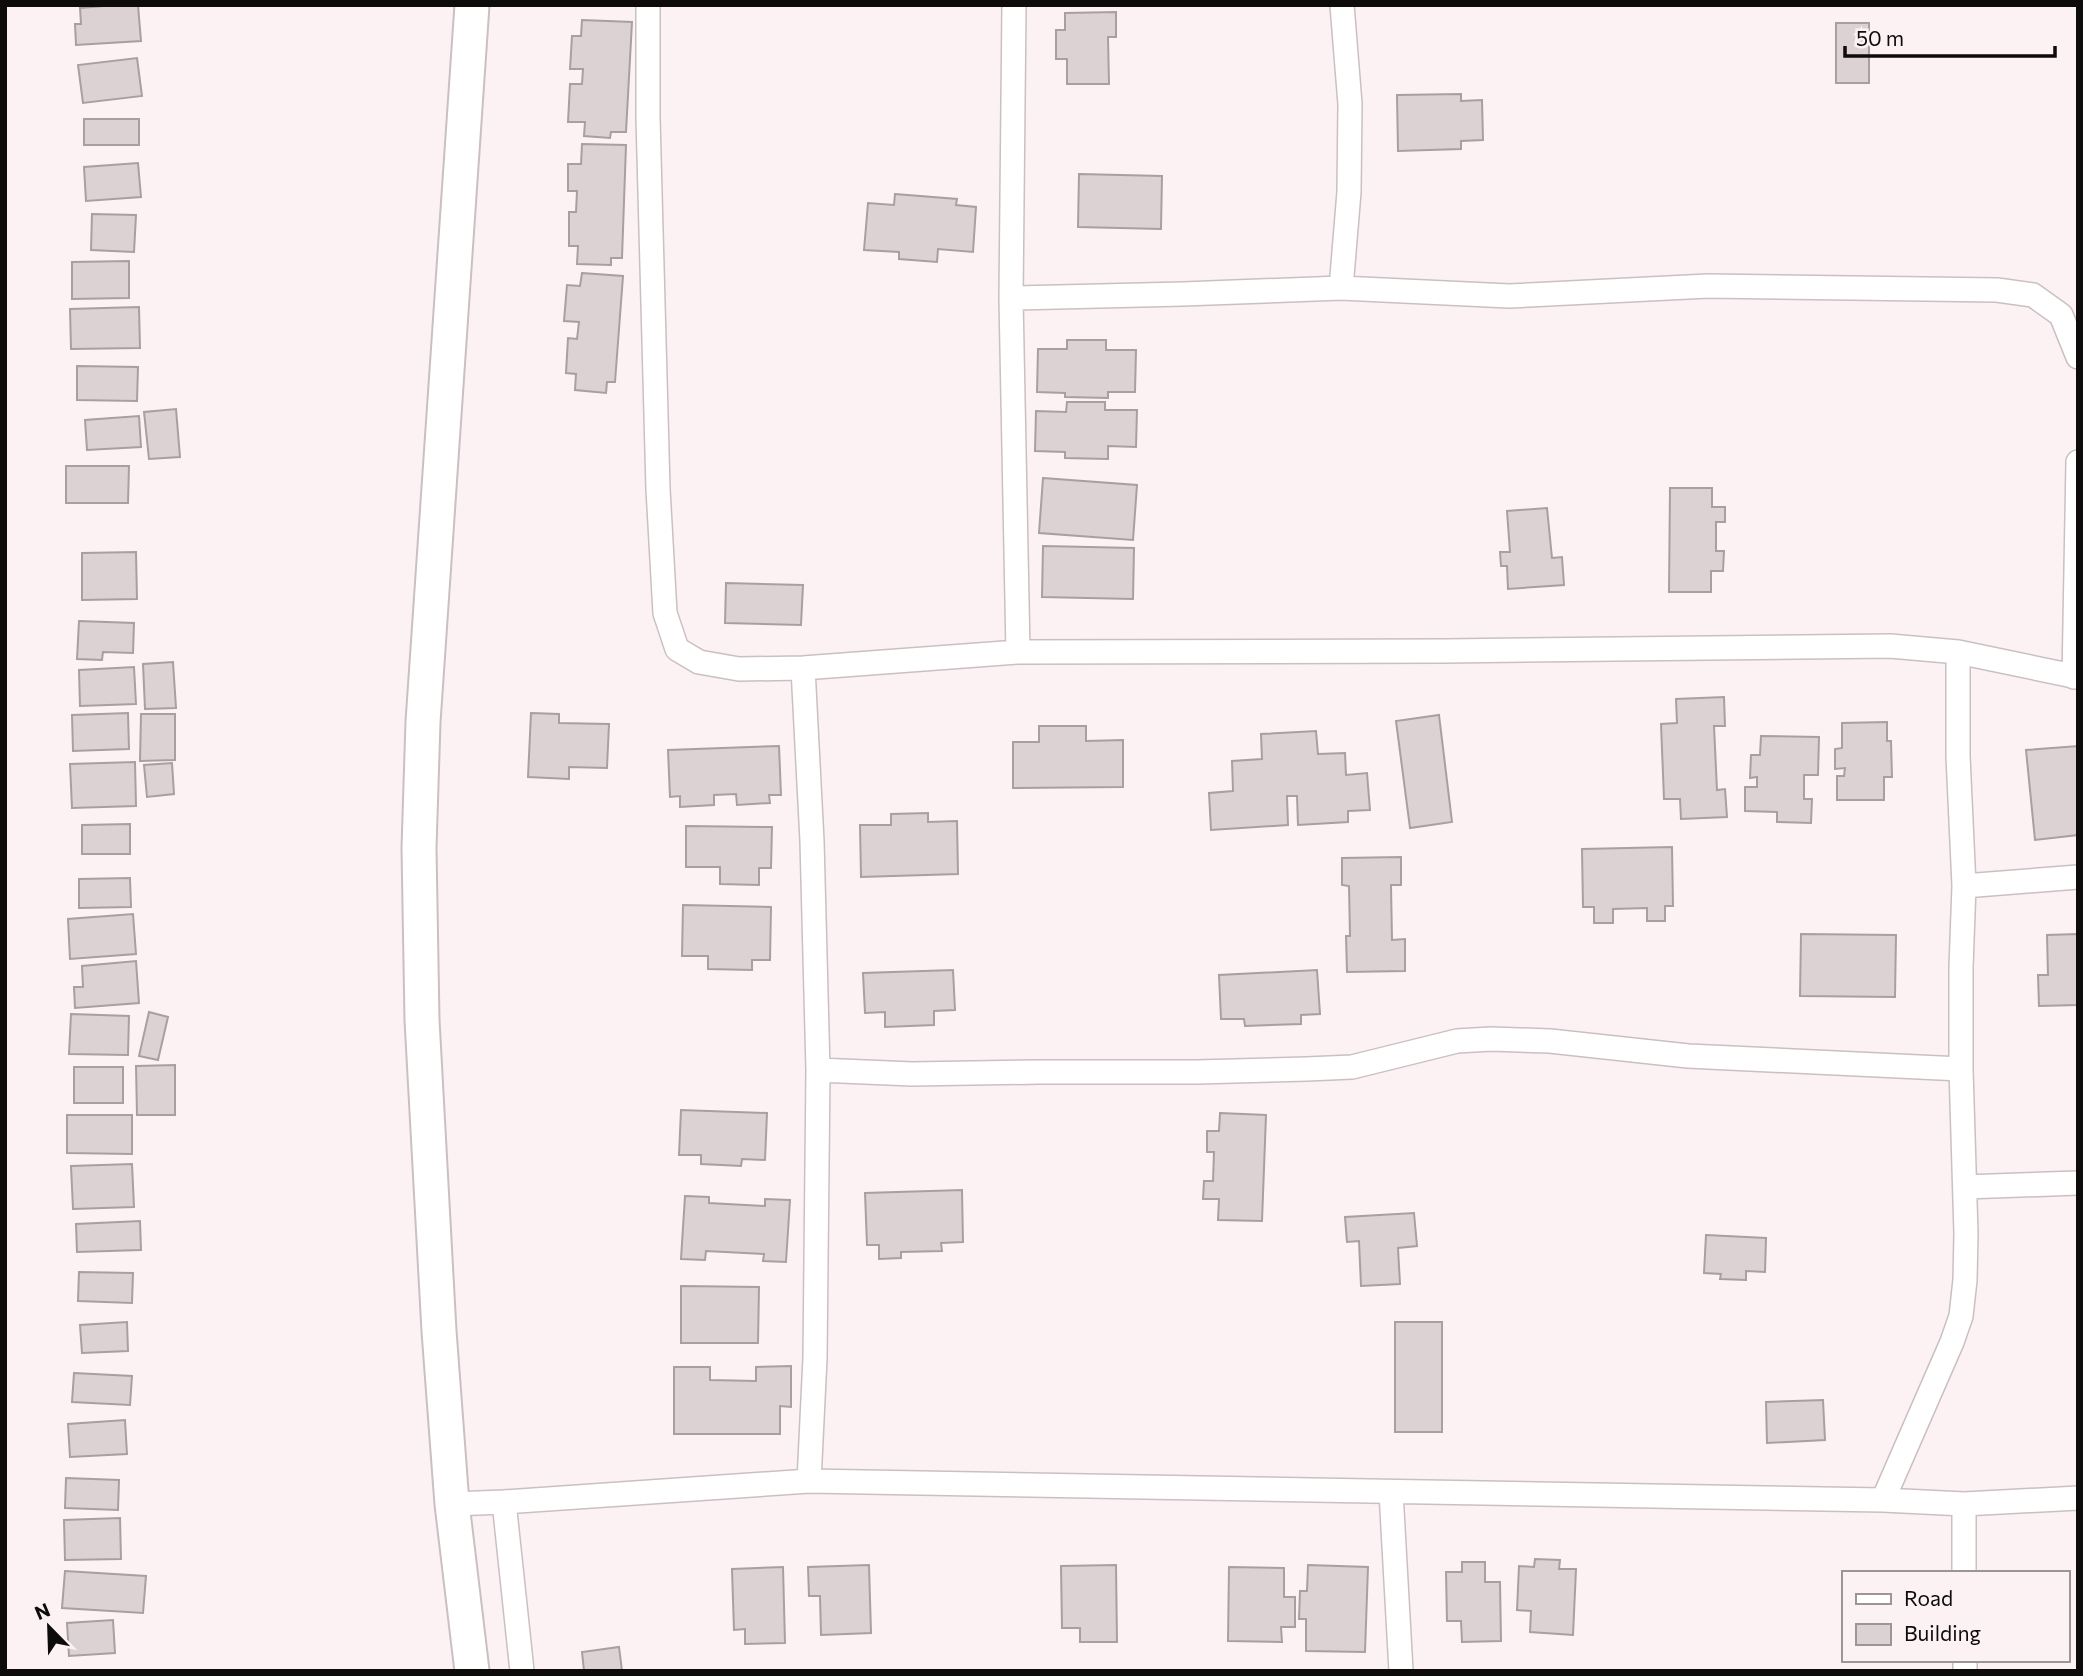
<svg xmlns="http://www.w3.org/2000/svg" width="2083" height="1676" font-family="Commissioner,sans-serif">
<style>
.building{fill:#ddd2d3;stroke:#a99fa0;stroke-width:2}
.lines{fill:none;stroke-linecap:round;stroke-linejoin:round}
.street-casing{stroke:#cac0c1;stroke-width:26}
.secondary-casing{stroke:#cac0c1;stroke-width:37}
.street{stroke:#fff;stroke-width:23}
.secondary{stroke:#fff;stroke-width:33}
</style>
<rect width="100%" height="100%" fill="#fdf2f3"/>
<path class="building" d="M 116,5 L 138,5 L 141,41 L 76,45 L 75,24 L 81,24 L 80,8 Z
M 1116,12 L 1116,37 L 1108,37 L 1109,84 L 1067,84 L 1067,59 L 1056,59 L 1056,30 L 1065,30 L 1065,13 Z
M 582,20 L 632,22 L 626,132 L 611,132 L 610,138 L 584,136 L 585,122 L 568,122 L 570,84 L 582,84 L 583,69 L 570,69 L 572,36 L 581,36 Z
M 1836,23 L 1869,23 L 1869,83 L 1836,83 Z
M 137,58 L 142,96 L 83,103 L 78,65 Z
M 1461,94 L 1461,101 L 1482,100 L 1483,140 L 1461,141 L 1461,149 L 1398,151 L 1397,95 Z
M 84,119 L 139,119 L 139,145 L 84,145 Z
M 582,144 L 626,145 L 622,258 L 611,258 L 611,265 L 577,264 L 578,246 L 569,246 L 569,212 L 576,212 L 577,191 L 568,191 L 568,164 L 581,164 Z
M 138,163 L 141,197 L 86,201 L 84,167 Z
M 1079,174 L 1162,176 L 1161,229 L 1078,227 Z
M 895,194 L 957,199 L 956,205 L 976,207 L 973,252 L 938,249 L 937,262 L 899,259 L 899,252 L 864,250 L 868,203 L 894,205 Z
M 92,214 L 136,215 L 134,252 L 91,250 Z
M 129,261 L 129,298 L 72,299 L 72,262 Z
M 582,273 L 623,276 L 615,382 L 607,382 L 606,393 L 575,390 L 576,374 L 566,373 L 568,338 L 577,339 L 579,322 L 564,321 L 567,285 L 580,286 Z
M 139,307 L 140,348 L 71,349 L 70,309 Z
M 1067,340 L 1106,340 L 1106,350 L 1136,350 L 1135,392 L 1108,392 L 1108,398 L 1065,397 L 1065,393 L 1037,392 L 1038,349 L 1067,349 Z
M 77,366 L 138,367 L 137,401 L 77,400 Z
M 1067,402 L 1105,402 L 1105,410 L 1137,410 L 1136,447 L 1108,446 L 1108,459 L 1065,458 L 1065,452 L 1035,451 L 1036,411 L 1066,412 Z
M 176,409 L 180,457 L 149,459 L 144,412 Z
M 139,416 L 141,447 L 87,450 L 85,420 Z
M 66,466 L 129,466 L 128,503 L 66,503 Z
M 1043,478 L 1137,485 L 1133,540 L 1039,533 Z
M 1670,488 L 1712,488 L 1712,507 L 1725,507 L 1725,522 L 1716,522 L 1716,551 L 1724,551 L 1723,571 L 1711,571 L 1711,592 L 1669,592 Z
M 1547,508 L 1552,558 L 1562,557 L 1564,585 L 1508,589 L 1507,566 L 1501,566 L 1500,552 L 1510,552 L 1507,511 Z
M 1043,546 L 1134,548 L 1133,599 L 1042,597 Z
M 136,552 L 137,599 L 82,600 L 82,553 Z
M 726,583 L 803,585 L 801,625 L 725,623 Z
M 79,621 L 134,623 L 133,653 L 103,652 L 102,660 L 77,659 Z
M 173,662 L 176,708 L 145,709 L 143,664 Z
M 134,667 L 136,704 L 80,706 L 79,670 Z
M 1724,697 L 1725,726 L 1714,726 L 1717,790 L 1725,789 L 1727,817 L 1681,819 L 1680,799 L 1664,799 L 1661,724 L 1677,723 L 1676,699 Z
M 128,713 L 129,749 L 73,751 L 72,715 Z
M 531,713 L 559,714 L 559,723 L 609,724 L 607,768 L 569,767 L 569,779 L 528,777 Z
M 141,714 L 175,714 L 175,760 L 140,761 Z
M 1439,715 L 1452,822 L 1410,828 L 1396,721 Z
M 1887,722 L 1887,741 L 1891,741 L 1892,777 L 1884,777 L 1884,800 L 1837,800 L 1837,776 L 1844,776 L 1845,768 L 1835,769 L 1835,749 L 1842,748 L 1842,723 Z
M 1039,726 L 1086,726 L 1086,741 L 1123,740 L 1123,787 L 1013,788 L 1013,742 L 1039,742 Z
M 1316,731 L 1318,754 L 1345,753 L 1346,775 L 1367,773 L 1370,810 L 1348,811 L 1348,822 L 1298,825 L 1297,796 L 1287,796 L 1288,825 L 1211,830 L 1209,793 L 1233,791 L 1232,761 L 1262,759 L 1261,734 Z
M 1761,736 L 1819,737 L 1818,775 L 1804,775 L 1804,799 L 1812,799 L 1811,823 L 1777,822 L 1777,812 L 1745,811 L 1745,787 L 1757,787 L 1757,777 L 1750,778 L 1751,755 L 1760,755 Z
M 779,746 L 781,795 L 769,795 L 770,803 L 737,805 L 736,794 L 714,795 L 714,805 L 680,807 L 680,796 L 670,797 L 668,750 Z
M 2078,746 L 2078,835 L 2035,840 L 2026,750 Z
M 135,762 L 136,806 L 72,808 L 70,764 Z
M 172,763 L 174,794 L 147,797 L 144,765 Z
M 928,813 L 928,822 L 957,821 L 958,874 L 861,877 L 860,825 L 891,825 L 891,814 Z
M 130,824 L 130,854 L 82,854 L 82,825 Z
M 686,826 L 772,827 L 771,868 L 759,868 L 759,885 L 720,884 L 720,867 L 686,867 Z
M 1672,847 L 1673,906 L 1665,906 L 1665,921 L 1647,921 L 1647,908 L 1613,909 L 1613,923 L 1594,923 L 1594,907 L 1583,907 L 1582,849 Z
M 1401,857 L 1401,885 L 1391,885 L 1392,940 L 1405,939 L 1405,971 L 1347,972 L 1346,936 L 1350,936 L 1349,886 L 1342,885 L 1342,858 Z
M 130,878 L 131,907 L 79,908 L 79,879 Z
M 683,905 L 771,907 L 770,960 L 752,960 L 752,970 L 708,969 L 708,956 L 682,956 Z
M 133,914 L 136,954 L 70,959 L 68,919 Z
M 1801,934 L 1896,935 L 1895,997 L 1800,996 Z
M 2078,934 L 2078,1005 L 2039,1006 L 2038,975 L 2048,975 L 2047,935 Z
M 136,961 L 139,1003 L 75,1008 L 74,987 L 83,987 L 82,966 Z
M 953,970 L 955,1010 L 934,1011 L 934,1025 L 885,1027 L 885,1012 L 865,1013 L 863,973 Z
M 1317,970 L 1320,1014 L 1301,1015 L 1301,1024 L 1245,1026 L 1244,1019 L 1221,1019 L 1219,975 Z
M 149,1012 L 168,1017 L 158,1060 L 139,1056 Z
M 71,1014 L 129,1016 L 128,1055 L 69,1054 Z
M 175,1065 L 175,1115 L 137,1115 L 136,1066 Z
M 74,1067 L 123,1067 L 123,1103 L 74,1103 Z
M 681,1110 L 767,1113 L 765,1160 L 742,1159 L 741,1166 L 701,1164 L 701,1155 L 679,1155 Z
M 1220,1113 L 1266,1115 L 1262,1221 L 1218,1220 L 1219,1199 L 1203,1199 L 1204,1181 L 1213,1181 L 1214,1152 L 1207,1152 L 1207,1131 L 1219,1131 Z
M 67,1115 L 132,1115 L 132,1154 L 67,1153 Z
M 132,1164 L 134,1207 L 73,1209 L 71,1166 Z
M 962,1190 L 963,1242 L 941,1243 L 942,1251 L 901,1252 L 901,1258 L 879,1259 L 879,1245 L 867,1245 L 865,1193 Z
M 685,1196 L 709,1197 L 709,1203 L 765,1206 L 765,1199 L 790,1200 L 786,1262 L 763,1261 L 764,1254 L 706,1251 L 705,1260 L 681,1259 Z
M 1414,1213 L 1417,1246 L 1398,1248 L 1400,1284 L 1361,1286 L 1359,1241 L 1347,1242 L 1345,1217 Z
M 140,1221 L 141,1250 L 77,1252 L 76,1224 Z
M 1706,1235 L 1766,1238 L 1765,1272 L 1746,1271 L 1746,1280 L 1720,1279 L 1721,1274 L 1704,1273 Z
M 79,1272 L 133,1273 L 132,1303 L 78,1301 Z
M 681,1286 L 759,1287 L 758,1343 L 681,1343 Z
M 127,1322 L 128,1351 L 82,1353 L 80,1325 Z
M 1395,1322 L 1442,1322 L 1442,1432 L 1395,1432 Z
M 791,1366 L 791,1407 L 780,1406 L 780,1434 L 674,1434 L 674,1367 L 710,1367 L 710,1380 L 756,1381 L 756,1367 Z
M 74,1373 L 132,1376 L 130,1405 L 72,1402 Z
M 1823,1400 L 1825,1440 L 1767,1443 L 1766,1402 Z
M 125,1420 L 127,1454 L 70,1457 L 68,1424 Z
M 66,1478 L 119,1480 L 118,1510 L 65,1508 Z
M 120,1518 L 121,1559 L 65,1560 L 64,1520 Z
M 1535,1559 L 1560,1560 L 1559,1569 L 1576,1569 L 1573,1635 L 1530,1632 L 1531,1611 L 1517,1610 L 1519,1566 L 1534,1567 Z
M 1462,1562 L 1485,1562 L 1485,1582 L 1500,1582 L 1501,1641 L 1462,1642 L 1461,1621 L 1447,1621 L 1446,1572 L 1462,1572 Z
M 869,1565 L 871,1633 L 821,1635 L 820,1596 L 809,1596 L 808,1567 Z
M 1116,1565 L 1117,1642 L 1080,1642 L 1080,1628 L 1062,1628 L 1061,1566 Z
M 1308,1565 L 1368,1567 L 1365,1652 L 1306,1651 L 1306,1619 L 1299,1619 L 1300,1591 L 1307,1591 Z
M 783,1567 L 785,1643 L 745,1644 L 745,1629 L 734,1630 L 732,1569 Z
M 1229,1567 L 1284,1568 L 1284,1597 L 1295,1597 L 1295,1627 L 1281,1627 L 1282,1642 L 1228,1641 Z
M 65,1571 L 146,1576 L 143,1613 L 62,1608 Z
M 113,1620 L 115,1653 L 69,1656 L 67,1623 Z
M 619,1647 L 622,1671 L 584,1671 L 582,1652 Z"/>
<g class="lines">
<g class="street-casing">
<path id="street" d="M 648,5 L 648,118 L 658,489 L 665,613 L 677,649 L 699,662 L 739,669 L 803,668 L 1018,652 L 1445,651 L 1890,646 L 1958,652 L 2078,677
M 1014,5 L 1011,298 L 1018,652
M 1341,288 L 1349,192 L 1350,104 L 1342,5
M 1011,298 L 1183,294 L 1341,288 L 1509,296 L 1708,286 L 1997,290 L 2033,295 L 2061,315 L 2078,357
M 803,668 L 812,841 L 818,1070 L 815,1358 L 809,1481
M 2074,677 L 2078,462
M 1964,886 L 2078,877
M 818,1070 L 912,1074 L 1040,1072 L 1197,1072 L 1307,1069 L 1352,1067 L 1457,1041 L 1491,1039 L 1550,1041 L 1688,1056 L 1961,1069
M 1965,1187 L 2078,1183
M 1391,1492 L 1401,1671
M 1883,1500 L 1952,1342 L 1961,1316 L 1965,1280 L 1966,1234 L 1961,1069 L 1961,967 L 1964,886 L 1958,756 L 1958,652
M 504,1502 L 522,1671
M 452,1504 L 504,1502 L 809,1481 L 1883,1500 L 1964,1504 L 2078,1498
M 1964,1573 L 1964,1504
M 1965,1660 L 1965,1671"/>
</g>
<g class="secondary-casing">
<path id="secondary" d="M 472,1671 L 452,1504 L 439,1331 L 422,1020 L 419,848 L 423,722 L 472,5"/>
</g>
<use href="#street" class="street"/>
<use href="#secondary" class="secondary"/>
</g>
<rect width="2083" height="1676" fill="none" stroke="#0e0b0b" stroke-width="14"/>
<rect x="1842" y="1571" width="228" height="91" fill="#fdf2f3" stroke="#9d9696" stroke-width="2"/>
<rect x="1856" y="1594" width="35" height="10" fill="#ffffff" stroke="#9d9696" stroke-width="2"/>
<text x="1904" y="1606" font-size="21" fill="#0e0b0b">Road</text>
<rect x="1856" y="1624" width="35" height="21" fill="#ddd2d3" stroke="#9d9696" stroke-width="2"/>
<text x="1904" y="1641" font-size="21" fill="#0e0b0b">Building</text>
<g transform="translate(49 1627) rotate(337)" stroke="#fdf2f3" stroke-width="5" paint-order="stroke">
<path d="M0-5L12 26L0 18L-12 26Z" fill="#0e0b0b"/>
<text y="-10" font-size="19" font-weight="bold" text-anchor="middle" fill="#0e0b0b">N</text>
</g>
<path d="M1845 46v10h210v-10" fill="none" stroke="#0e0b0b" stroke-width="3.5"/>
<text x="1856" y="46" font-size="21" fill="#0e0b0b" stroke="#fdf2f3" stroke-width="5" paint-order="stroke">50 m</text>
</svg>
